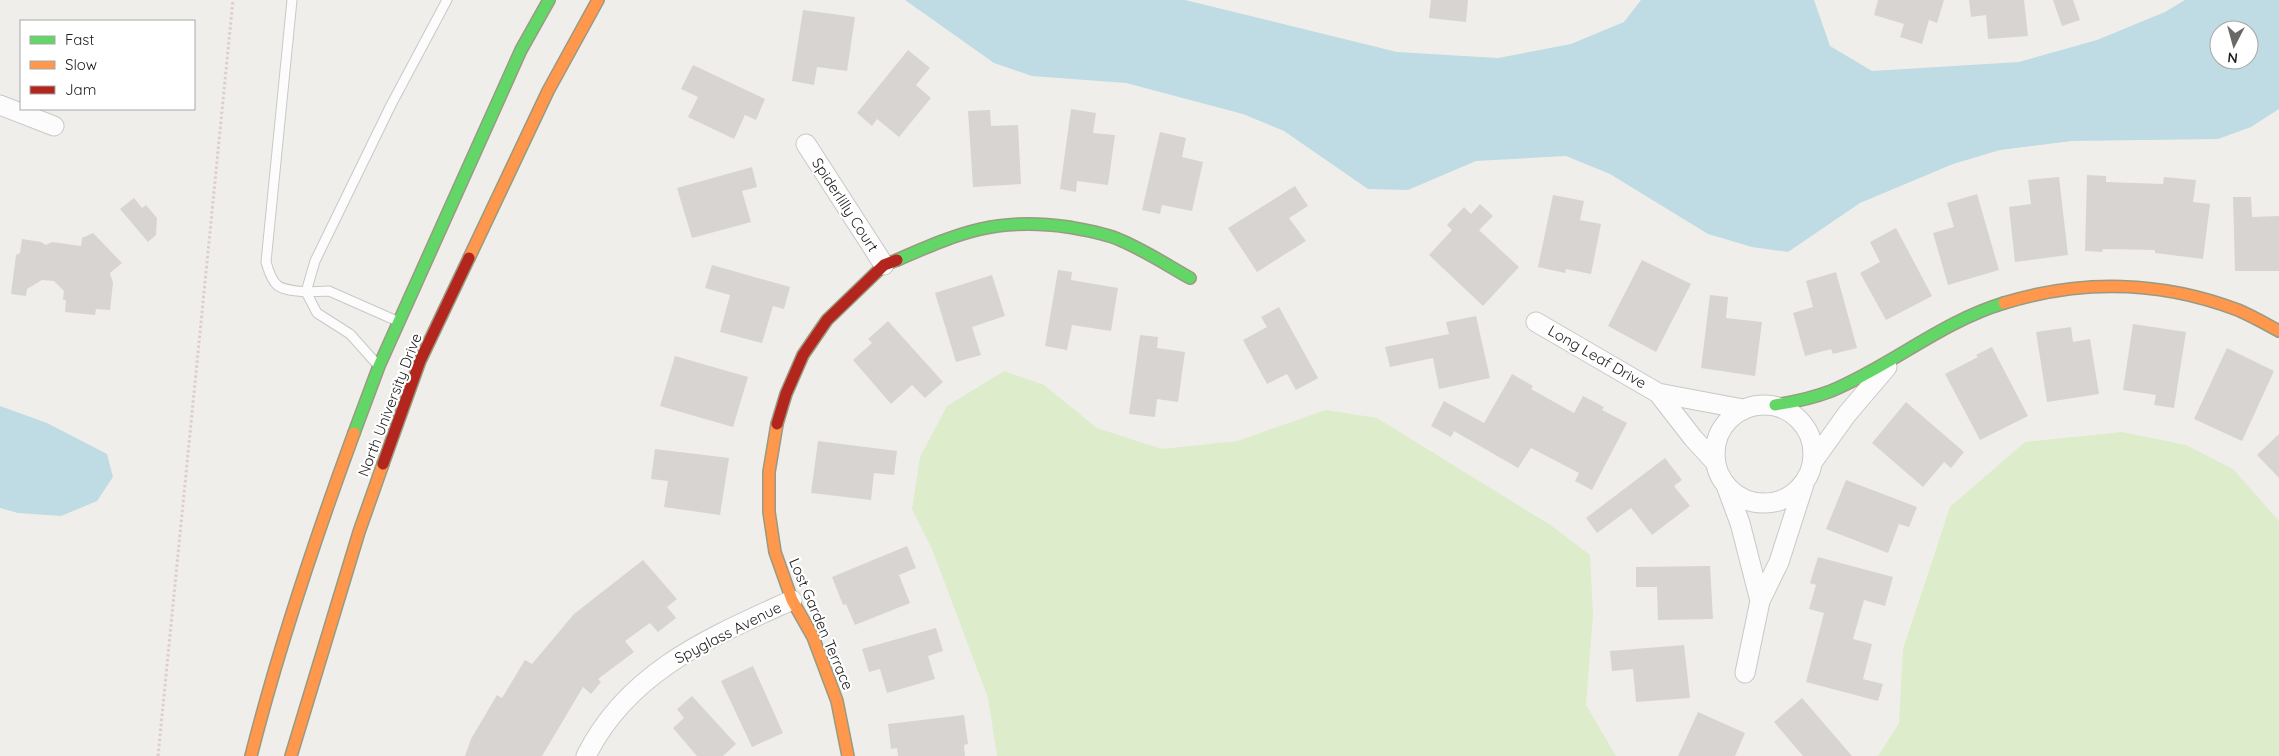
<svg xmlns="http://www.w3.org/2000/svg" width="2279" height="756" font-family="Quicksand,sans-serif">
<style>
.grass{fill:#ddeccb}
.water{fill:#bfdbe3;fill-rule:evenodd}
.building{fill:#d7d4d2}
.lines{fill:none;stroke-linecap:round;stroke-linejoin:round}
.lane-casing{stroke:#c9c8c7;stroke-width:11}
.street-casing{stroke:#c9c8c7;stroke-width:21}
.fast-casing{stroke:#999a82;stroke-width:14}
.slow-casing{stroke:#999a82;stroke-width:14}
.jam-casing{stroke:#999a82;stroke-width:14}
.path{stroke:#dccecd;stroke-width:3;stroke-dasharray:2.5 2.5;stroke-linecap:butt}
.lane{stroke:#fdfcfc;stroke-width:9}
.street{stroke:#fdfcfc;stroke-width:19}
.fast{stroke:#63d668;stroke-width:11}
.slow{stroke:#ff974d;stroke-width:11}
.jam{stroke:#b3261e;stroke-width:11}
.labels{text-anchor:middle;stroke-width:4.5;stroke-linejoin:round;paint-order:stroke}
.street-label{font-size:15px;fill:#222;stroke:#fff}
</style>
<rect width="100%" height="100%" fill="#f0eeeb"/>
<path class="grass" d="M 1004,371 L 1044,385 L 1097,428 L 1162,449 L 1237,441 L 1326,410 L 1377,418 L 1552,526 L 1590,555 L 1593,614 L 1586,705 L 1616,756 L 997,756 L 988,698 L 932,549 L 912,509 L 920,457 L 947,406 Z
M 2122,432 L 2186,445 L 2233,469 L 2279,521 L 2279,756 L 1878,756 L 1899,723 L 1903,649 L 1950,507 L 2025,442 Z"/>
<path class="water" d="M 905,0 L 1185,0 L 1397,52 L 1498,58 L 1571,44 L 1624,22 L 1641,0 L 1814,0 L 1830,46 L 1872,71 L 2019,62 L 2097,40 L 2165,12 L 2185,0 L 2279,0 L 2279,109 L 2251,127 L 2218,139 L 2072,141 L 2000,150 L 1953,164 L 1860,203 L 1788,252 L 1752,247 L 1708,234 L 1610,174 L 1566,156 L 1476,161 L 1408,190 L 1368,189 L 1284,131 L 1243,114 L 1126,83 L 1032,76 L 994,63 ZM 2219,30 L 2249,30 L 2249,60 L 2219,60 Z
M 0,406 L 47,423 L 107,454 L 113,477 L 97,501 L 61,516 L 18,513 L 0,508 Z"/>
<path class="building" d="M 1431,0 L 1468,0 L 1466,22 L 1429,18 Z
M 1878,0 L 1944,0 L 1937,23 L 1929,20 L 1922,44 L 1900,37 L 1904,24 L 1874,15 Z
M 1969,0 L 2024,0 L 2028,36 L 1988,39 L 1986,15 L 1971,17 Z
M 2053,0 L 2073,0 L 2080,20 L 2062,26 Z
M 803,10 L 855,17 L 847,71 L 817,67 L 814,85 L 792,81 Z
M 908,50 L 930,68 L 916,85 L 931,98 L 899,137 L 877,119 L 872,126 L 857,113 Z
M 693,65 L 765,99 L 756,120 L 745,115 L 734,139 L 688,117 L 698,97 L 681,89 Z
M 1071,109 L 1096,113 L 1093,133 L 1115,135 L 1108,185 L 1077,181 L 1076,192 L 1060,189 Z
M 990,110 L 991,126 L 1018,125 L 1021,184 L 973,187 L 968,111 Z
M 1160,132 L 1186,138 L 1182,157 L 1203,162 L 1192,211 L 1162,205 L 1160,214 L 1142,210 Z
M 752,167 L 757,187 L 742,191 L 751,222 L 692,238 L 677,188 Z
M 2087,175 L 2106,176 L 2106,182 L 2163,184 L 2164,177 L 2196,180 L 2193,202 L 2210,204 L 2203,259 L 2155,253 L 2155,250 L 2103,249 L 2102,252 L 2085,251 Z
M 2059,177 L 2068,255 L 2015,262 L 2009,207 L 2031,204 L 2028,180 Z
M 1295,186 L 1308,206 L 1289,218 L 1306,241 L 1257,272 L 1228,228 Z
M 1977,194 L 1999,270 L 1948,285 L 1933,233 L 1954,227 L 1947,203 Z
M 1553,195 L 1584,201 L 1580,220 L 1601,224 L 1591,274 L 1566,269 L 1565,273 L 1538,267 Z
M 2233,197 L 2251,197 L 2252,217 L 2279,216 L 2279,271 L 2235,271 Z
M 134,198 L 142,208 L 146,205 L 157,218 L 156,235 L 148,242 L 120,209 Z
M 1480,204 L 1493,216 L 1479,230 L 1519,267 L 1483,306 L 1429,255 L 1452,230 L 1447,225 L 1464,207 L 1471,214 Z
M 1896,228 L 1932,296 L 1886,320 L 1860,273 L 1880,262 L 1870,242 Z
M 93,233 L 122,263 L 110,273 L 113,283 L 110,310 L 96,309 L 95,315 L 65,312 L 66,300 L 63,300 L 64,291 L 54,281 L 42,280 L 27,289 L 26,296 L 11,294 L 16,255 L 20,253 L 22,239 L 41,242 L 46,245 L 52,242 L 81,246 L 82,238 Z
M 1642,260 L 1691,284 L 1656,352 L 1608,326 Z
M 712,265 L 790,287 L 784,309 L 773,306 L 762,343 L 720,332 L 730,295 L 705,288 Z
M 1058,270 L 1072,272 L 1071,280 L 1118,288 L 1111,331 L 1072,325 L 1067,350 L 1045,346 Z
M 1836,272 L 1857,348 L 1833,354 L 1831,349 L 1805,356 L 1793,313 L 1813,307 L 1806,281 Z
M 992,275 L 1005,316 L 972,327 L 981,355 L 956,362 L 935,293 Z
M 1710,295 L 1728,297 L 1726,318 L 1762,322 L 1755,376 L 1701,368 Z
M 1279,307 L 1318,378 L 1296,390 L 1287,374 L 1267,384 L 1243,340 L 1267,327 L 1261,317 Z
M 1476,316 L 1490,378 L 1439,389 L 1433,358 L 1390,367 L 1385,347 L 1449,334 L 1446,322 Z
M 888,321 L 943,382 L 925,398 L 912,385 L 891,404 L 853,360 L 872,343 L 868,339 Z
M 2133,324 L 2186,332 L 2174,408 L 2154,405 L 2156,395 L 2123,390 Z
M 2071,327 L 2073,342 L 2090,339 L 2099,394 L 2047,402 L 2036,332 Z
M 1140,335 L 1158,337 L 1157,348 L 1185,352 L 1178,402 L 1157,399 L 1155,417 L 1129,414 Z
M 1992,347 L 2028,416 L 1980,440 L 1945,374 L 1978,357 L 1976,355 Z
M 2227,348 L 2274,371 L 2242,441 L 2194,419 Z
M 675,356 L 748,377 L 733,427 L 660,406 Z
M 1512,374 L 1533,386 L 1531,389 L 1574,413 L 1583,396 L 1604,407 L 1602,410 L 1627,423 L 1592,490 L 1575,481 L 1579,473 L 1531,448 L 1518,468 L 1454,431 L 1451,437 L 1431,426 L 1444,401 L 1484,423 Z
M 1906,402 L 1964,452 L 1951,468 L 1944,462 L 1923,487 L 1872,443 Z
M 2279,434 L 2279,478 L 2257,455 Z
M 818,441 L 897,451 L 894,475 L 874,473 L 871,500 L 811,493 Z
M 655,449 L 729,458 L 720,515 L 664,507 L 668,481 L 651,479 Z
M 1665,458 L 1682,480 L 1674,486 L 1690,506 L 1652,535 L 1631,508 L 1597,533 L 1586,518 Z
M 1846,480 L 1917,507 L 1909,527 L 1899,524 L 1888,553 L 1826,529 Z
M 907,546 L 916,568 L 899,575 L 910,603 L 855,625 L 846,604 L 843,605 L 832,577 Z
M 1818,557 L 1893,577 L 1885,606 L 1864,600 L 1853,639 L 1872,644 L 1863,679 L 1883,684 L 1878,701 L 1806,682 L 1824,613 L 1809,609 L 1816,585 L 1810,583 Z
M 643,560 L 677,599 L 667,607 L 676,618 L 658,632 L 650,623 L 625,641 L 634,652 L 598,679 L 601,682 L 591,694 L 583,687 L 542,756 L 465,756 L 471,739 L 497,695 L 502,698 L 525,660 L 532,664 L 574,614 Z
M 1710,566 L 1713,619 L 1658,620 L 1657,587 L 1636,587 L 1636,567 Z
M 936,628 L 943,651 L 928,656 L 935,679 L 887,693 L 880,669 L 869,672 L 862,649 Z
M 1684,645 L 1690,698 L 1636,702 L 1633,669 L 1612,671 L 1610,651 Z
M 753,666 L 783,733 L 752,747 L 721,681 Z
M 692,696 L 736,744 L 723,756 L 697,756 L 673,728 L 684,718 L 677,709 Z
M 1802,698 L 1852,756 L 1803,756 L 1774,722 Z
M 1698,712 L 1745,733 L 1735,756 L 1678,756 Z
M 964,715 L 968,744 L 964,745 L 965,756 L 898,756 L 897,748 L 891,749 L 888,724 Z"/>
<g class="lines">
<g class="lane-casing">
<path id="lane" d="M 292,0 L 266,262 C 274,290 279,289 306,292 L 315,261 L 391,105 L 447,0
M 376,363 L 350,334 L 317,313 L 306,292 L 329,291 L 397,321"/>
</g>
<g class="street-casing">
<path id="street" d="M 0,105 L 54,126
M 806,144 L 884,265
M 1536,322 L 1658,393 L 1743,409
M 1658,393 L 1693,438 L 1715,462
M1715 454a49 49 0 1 1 98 0a49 49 0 1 1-98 0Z
M 1814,460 L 1847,414 L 1887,367
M 1727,488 L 1740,523 L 1760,601
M 1745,673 L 1760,601 L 1779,562 L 1804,484
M 586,756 C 628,671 711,637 792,600"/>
</g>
<g class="fast-casing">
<path id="fast" d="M 897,260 C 961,232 997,217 1068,227 C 1085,230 1105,233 1120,240 C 1144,250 1167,265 1190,278
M 1775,405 C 1794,402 1813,398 1831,391 C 1891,366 1941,322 2004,303
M 354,433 L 379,366 L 521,50 L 549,0"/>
</g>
<g class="slow-casing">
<path id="slow" d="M 469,258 L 548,91 L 598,0
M 2004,303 C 2082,279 2162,281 2238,310 C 2252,316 2266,324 2279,331
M 777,424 L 769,472 L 769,512 L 775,552 L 792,600 L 813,637 L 837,701 L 848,756
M 251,756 C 279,646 315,539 354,433
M 291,756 L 359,532 L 383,464"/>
</g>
<g class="jam-casing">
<path id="jam" d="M 777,424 L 786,394 L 803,355 L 827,320 L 884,265 L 897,260
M 383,464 L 420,361 L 469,258"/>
</g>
<path class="path" d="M 158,756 L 233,0"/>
<use href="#lane" class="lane"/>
<use href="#street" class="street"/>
<use href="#fast" class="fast"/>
<use href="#slow" class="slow"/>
<use href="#jam" class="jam"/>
</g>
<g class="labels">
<g class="street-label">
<text transform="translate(845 205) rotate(57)" y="5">Spiderlilly Court</text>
<text transform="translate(1597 357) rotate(30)" y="5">Long Leaf Drive</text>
<text transform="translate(390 405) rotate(-69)" y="5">North University Drive</text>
<text transform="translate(821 624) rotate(67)" y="5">Lost Garden Terrace</text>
<text transform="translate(728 633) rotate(-27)" y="5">Spyglass Avenue</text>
</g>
</g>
<rect x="20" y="20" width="175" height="90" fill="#ffffff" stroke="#a7a7a7"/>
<rect x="30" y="36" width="25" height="8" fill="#63d668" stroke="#a7a7a7"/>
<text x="65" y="45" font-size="15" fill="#222222">Fast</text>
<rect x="30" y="61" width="25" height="8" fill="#ff974d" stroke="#a7a7a7"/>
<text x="65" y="70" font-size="15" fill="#222222">Slow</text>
<rect x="30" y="86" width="25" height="8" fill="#b3261e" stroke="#a7a7a7"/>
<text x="65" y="95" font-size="15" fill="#222222">Jam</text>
<g transform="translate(2234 45) rotate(186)"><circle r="24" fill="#ffffff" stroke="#a7a7a7"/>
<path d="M0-4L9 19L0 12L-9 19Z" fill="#6a6968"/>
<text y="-8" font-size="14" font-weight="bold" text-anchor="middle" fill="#222222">N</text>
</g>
</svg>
